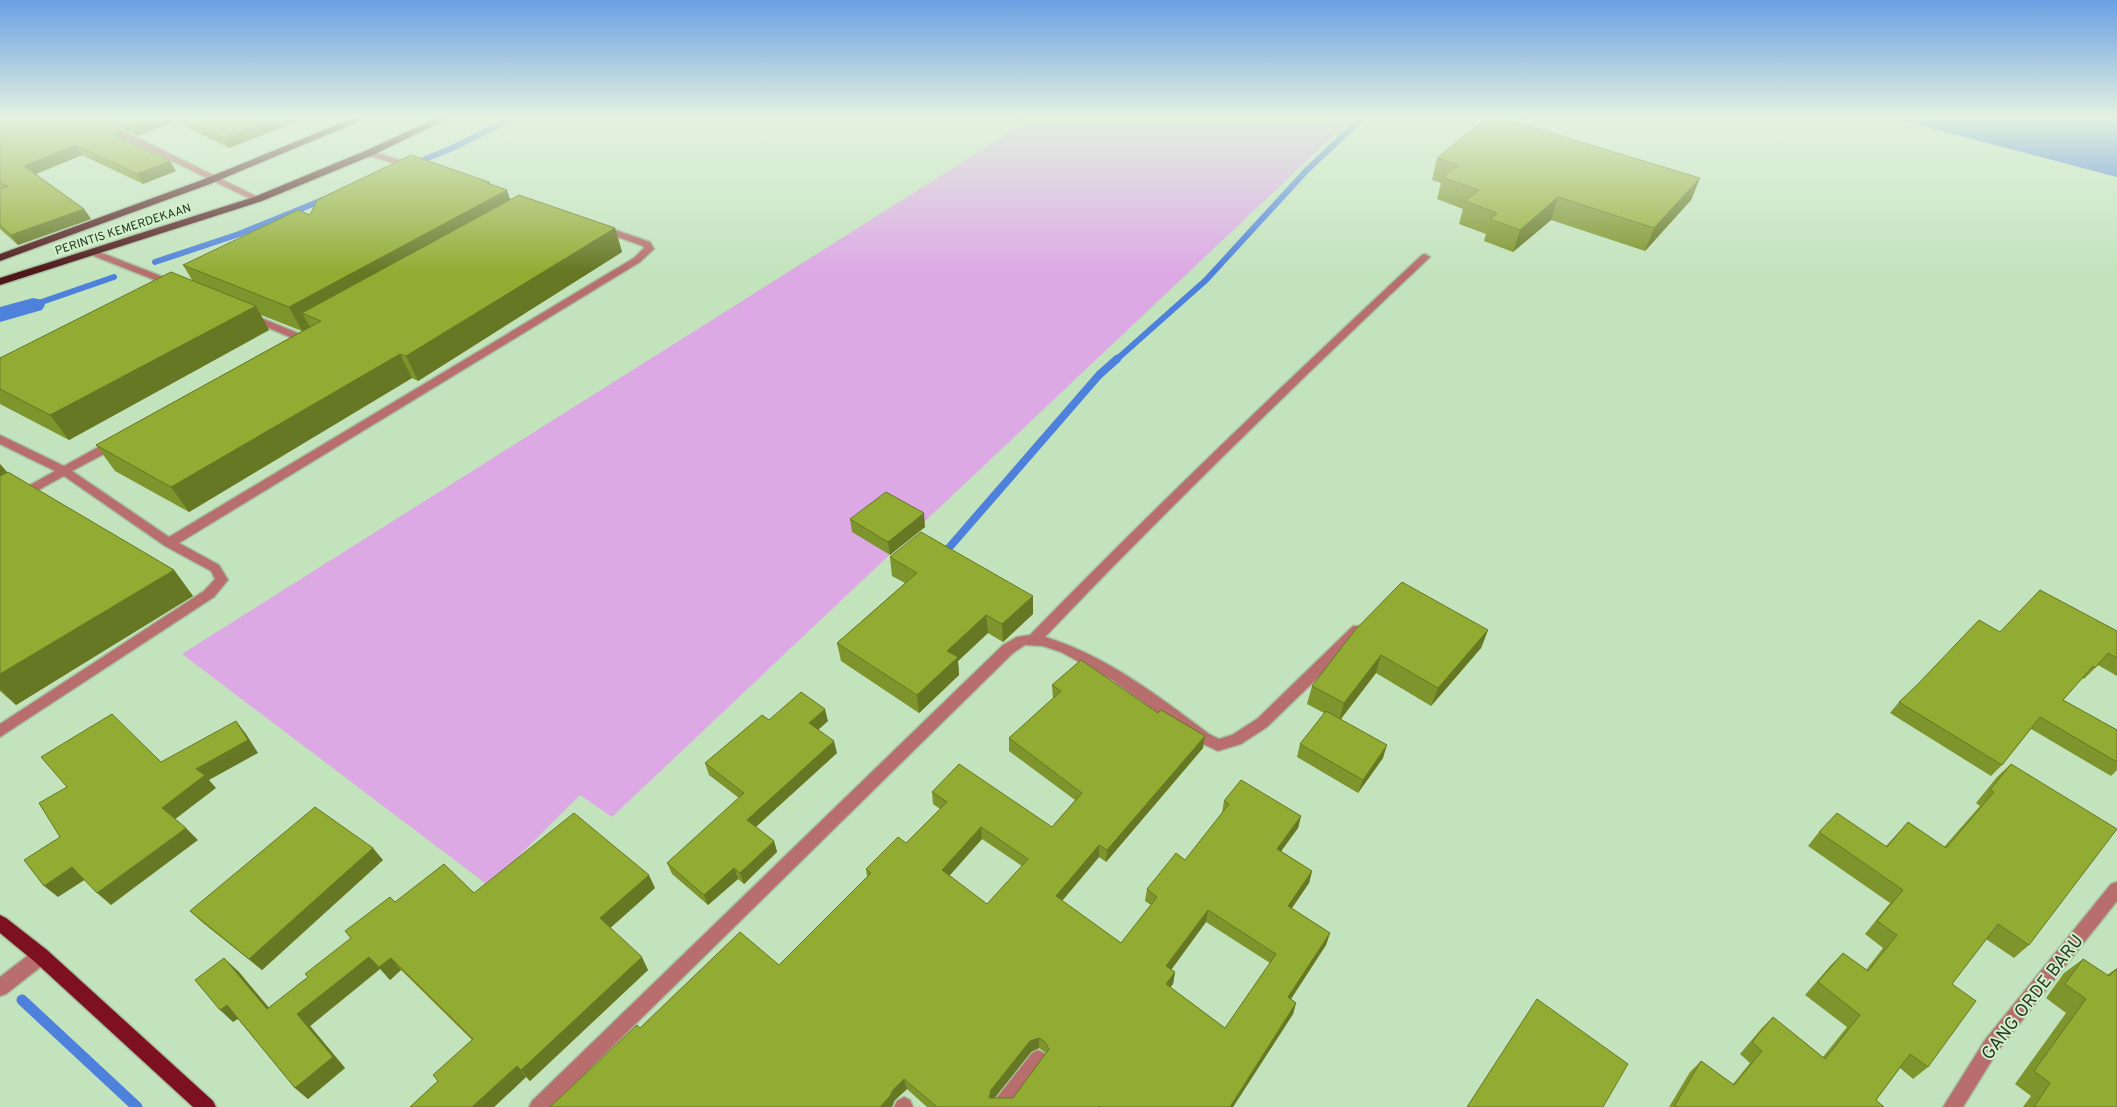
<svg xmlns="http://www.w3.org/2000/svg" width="2117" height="1107" font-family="Overpass,sans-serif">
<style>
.green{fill:#dca9e5}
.water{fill:#4e81db}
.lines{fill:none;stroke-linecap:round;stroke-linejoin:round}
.stream-far2{stroke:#4e81db;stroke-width:6}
.stream-far1{stroke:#4e81db;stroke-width:8}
.stream{stroke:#4e81db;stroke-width:11}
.canal{fill:#4e81db;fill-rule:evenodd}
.minor-casing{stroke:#a5c19f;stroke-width:3}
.major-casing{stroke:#a5c19f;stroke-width:3}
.highway-casing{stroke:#a5c19f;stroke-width:3}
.minor{fill:#b76e6d;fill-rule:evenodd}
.major{fill:#7e1120;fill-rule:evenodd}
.highway{fill:#4e171a;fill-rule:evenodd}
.wall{fill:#7e942c;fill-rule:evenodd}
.shaded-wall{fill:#667824}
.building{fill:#92ac33;stroke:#667824;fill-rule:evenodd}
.labels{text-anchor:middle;stroke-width:4;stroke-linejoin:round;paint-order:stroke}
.far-street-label{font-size:12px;fill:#2b3829;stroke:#d0f1ca}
.near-street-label{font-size:18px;fill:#2b3829;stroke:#d0f1ca}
</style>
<rect width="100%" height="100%" fill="#c3e3bd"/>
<path class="green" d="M 1034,117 L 1353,117 L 612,817 L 580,795 L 489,886 L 182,654 Z"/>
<path class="water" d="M 1888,117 L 2117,117 L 2117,177 Z"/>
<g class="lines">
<path class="stream-far2" d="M 425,159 L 448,150 L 515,117
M 155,262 L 239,234 L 325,199
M 33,305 L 114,277
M 1116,360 L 1206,280 L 1306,171 L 1363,117"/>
<path class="stream-far1" d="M 941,557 L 1099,375 L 1117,359"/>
<path class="stream" d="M 22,1000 L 137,1107"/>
<path class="canal" d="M 33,298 L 42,300 L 45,305 L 42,310 L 0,322 L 0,307 Z"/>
<g class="minor-casing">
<path id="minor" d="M 115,117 L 126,117 L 111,125 L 262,199 L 255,201 L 105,129 L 102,124 L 103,122 Z
M 366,151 L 372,151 L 418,166 L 411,168 L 366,155 Z
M 601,225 L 650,242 L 654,249 L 640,262 L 179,543 L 219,565 L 228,580 L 214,597 L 0,737 L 0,724 L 204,591 L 215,579 L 211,571 L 165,546 L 64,476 L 0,511 L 0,502 L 55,471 L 0,444 L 0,435 L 64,466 L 111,440 L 119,440 L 121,443 L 119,446 L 72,471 L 169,537 L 634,258 L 644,248 L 643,246 L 598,230 L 598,226 Z
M 92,249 L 176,282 L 178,284 L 173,287 L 170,286 L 89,254 L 89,250 Z
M 1425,254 L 1430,257 L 1428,259 C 1298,382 1169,507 1045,637 C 1107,656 1158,696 1209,734 L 1219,739 L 1232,735 L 1257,719 L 1353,626 L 1363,626 L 1365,630 L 1363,634 L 1267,727 L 1241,744 L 1218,751 L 1199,742 L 1112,680 L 1061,652 L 1043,646 L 1025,645 L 1013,653 L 551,1107 L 529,1107 L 532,1101 L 1003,645 L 1017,637 L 1030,635 C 1157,505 1289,379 1422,255 Z
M 249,313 L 305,336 L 306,338 L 305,340 L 297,340 L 245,318 L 244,316 Z
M 2117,882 L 2117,901 L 1997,1052 L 1963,1107 L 1943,1107 L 1985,1040 L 2111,884 Z
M 41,948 L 47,950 L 49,956 L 47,962 L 6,994 L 0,996 L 0,977 L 35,950 Z
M 1038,1050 L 1044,1053 L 1047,1059 L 1044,1065 L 1012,1107 L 991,1107 L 994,1101 L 1032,1053 Z
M 904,1097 L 910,1100 L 913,1107 L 894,1107 L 897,1101 Z"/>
</g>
<g class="major-casing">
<path id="major" d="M 0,915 L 6,918 L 47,950 L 213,1101 L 216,1107 L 193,1107 L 35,962 L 0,933 Z"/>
</g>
<g class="highway-casing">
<path id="highway" d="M 356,117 L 369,117 L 210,184 L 0,261 L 0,254 L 202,180 Z
M 439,117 L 451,117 L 373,155 L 262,201 L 0,285 L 0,278 L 254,197 L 365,151 Z"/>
</g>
<use href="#minor" class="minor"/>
<use href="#major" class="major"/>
<use href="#highway" class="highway"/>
</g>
<path class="wall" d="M 0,117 L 102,120 L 101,122 L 120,131 L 125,140 L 176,171 L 143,184 L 82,155 L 36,174 L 84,209 L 91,219 L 18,245 L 0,229 Z
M 111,117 L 309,117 L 229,148 L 174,121 L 138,136 L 115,125 Z
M 1437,158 L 1700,178 L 1691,200 L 1645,251 L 1551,220 L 1513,252 L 1484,241 L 1486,234 L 1459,224 L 1463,209 L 1437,199 L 1441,183 L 1432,180 Z
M 489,182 L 490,184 L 510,199 L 615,228 L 622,252 L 418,381 L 412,378 L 189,512 L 115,471 L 96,445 L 302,331 L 261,315 L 269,330 L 69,440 L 0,404 L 0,358 L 192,280 L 183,265 L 310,215 Z
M 0,464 L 7,472 L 174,570 L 193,596 L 16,705 L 0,691 Z
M 850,519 L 925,527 L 890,555 L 852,532 Z
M 890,557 L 1033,614 L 1003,642 L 988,633 L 958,661 L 959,675 L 919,713 L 841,661 L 837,643 L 905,583 L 892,576 Z
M 1355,630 L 1488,630 L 1481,648 L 1431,706 L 1376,673 L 1341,719 L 1383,758 L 1358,793 L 1297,757 L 1300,744 L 1324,713 L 1307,704 L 1312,686 Z
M 2117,631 L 2117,676 L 2098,665 L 2084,679 L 2082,678 L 2063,700 L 2117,730 L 2117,770 L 2111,776 L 2031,729 L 2002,765 L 1991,776 L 1890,713 L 1899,702 Z
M 1052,685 L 1203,748 L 1106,862 L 1099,857 L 1062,901 L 1121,943 L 1151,905 L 1145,901 L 1147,889 L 1185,860 L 1222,813 L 1224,801 L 1301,816 L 1298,828 L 1281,851 L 1312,871 L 1309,883 L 1292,908 L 1330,933 L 1326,945 L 1291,999 L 1296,1003 L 1293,1014 L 1233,1107 L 927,1107 L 907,1089 L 895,1100 L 640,1028 L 779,965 L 867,877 L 866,869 L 906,843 L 940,809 L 933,804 L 932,792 L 1052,827 L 1075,800 L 1009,751 L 1009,738 L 1053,698 ZM 982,839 L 1022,866 L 987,904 L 949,875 ZM 1206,922 L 1270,963 L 1225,1028 L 1170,987 L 1173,984 L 1175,972 L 1171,970 ZM 1039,1048 L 1046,1053 L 1013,1098 L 994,1098 L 1031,1052 Z
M 769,720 L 828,721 L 818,730 L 837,753 L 756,827 L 774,841 L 777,852 L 744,884 L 738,879 L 708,905 L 672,874 L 667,863 L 739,798 L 709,775 L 705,763 Z
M 2011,764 L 2029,945 L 2014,958 L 1986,939 L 1952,984 L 1928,1067 L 1913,1079 L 1900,1068 L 1876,1100 L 1884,1107 L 1669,1107 L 1690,1072 L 1701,1061 L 1733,1084 L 1750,1063 L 1740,1054 L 1761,1029 L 1773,1017 L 1823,1057 L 1847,1027 L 1805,995 L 1831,965 L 1843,953 L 1866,970 L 1883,948 L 1865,934 L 1890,903 L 1808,846 L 1819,832 L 1886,846 L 1908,822 L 1944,847 L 1980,806 L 1976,803 L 1997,777 Z
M 383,860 L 262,970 L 203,923 L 190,911 Z
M 655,888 L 610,928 L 648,970 L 530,1081 L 526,1077 L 494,1107 L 410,1107 L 438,1081 L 472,1040 L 401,970 L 390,980 L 380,969 L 310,1026 L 345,1068 L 308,1099 L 295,1088 L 238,1019 L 233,1022 L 238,971 L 269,1008 L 308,977 L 351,938 L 395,902 L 474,893 Z
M 2083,959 L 2107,975 L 2117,968 L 2117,1107 L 2023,1107 L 2031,1096 L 2015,1084 L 2066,1013 L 2046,998 L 2064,973 Z"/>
<path class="shaded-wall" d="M 96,117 L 109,117 L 102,120 L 100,125 Z
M 154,117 L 172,117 L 174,121 L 138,136 L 132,126 Z
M 279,117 L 309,117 L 229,148 L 224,138 Z
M 120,131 L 126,141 L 112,134 Z
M 76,145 L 82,155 L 31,176 L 24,166 Z
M 170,161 L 176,171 L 143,184 L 137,174 Z
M 1700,178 L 1691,200 L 1645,251 L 1654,228 Z
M 489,182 L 495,197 L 507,190 L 515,214 L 302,313 L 310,327 L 302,331 L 289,307 Z
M 1558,197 L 1551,220 L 1513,252 L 1520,230 Z
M 84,209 L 91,219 L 18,245 L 11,235 Z
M 615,228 L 622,252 L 418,381 L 406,356 Z
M 256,306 L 269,330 L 69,440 L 50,415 Z
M 400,354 L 412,378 L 189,512 L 171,487 Z
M 0,464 L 15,482 L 0,500 Z
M 924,513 L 925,527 L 890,555 L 888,542 Z
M 174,570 L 193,596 L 16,705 L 0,689 L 0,674 Z
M 1033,596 L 1033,614 L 1003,642 L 1002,624 Z
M 986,615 L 988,633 L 958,661 L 959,675 L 919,713 L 917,695 L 947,651 Z
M 1488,630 L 1481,648 L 1431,706 L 1438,688 Z
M 1381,655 L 1376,673 L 1339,721 L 1344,703 Z
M 825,709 L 828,721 L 812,735 L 809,723 Z
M 236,721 L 246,734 L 258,753 L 209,780 L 216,788 L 174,820 L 162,808 L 196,769 Z
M 1205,736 L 1203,748 L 1106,862 L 1107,850 Z
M 834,741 L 837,753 L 751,831 L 747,820 Z
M 1387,745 L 1383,758 L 1358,793 L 1363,780 Z
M 1301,816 L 1298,828 L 1274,861 L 1277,849 Z
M 981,827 L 982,839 L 944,882 L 942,870 Z
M 186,828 L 198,840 L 111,905 L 97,893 Z
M 774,841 L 777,852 L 744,884 L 740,873 Z
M 1099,845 L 1099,857 L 1056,908 L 1056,896 Z
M 373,848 L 383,860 L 262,970 L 249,959 Z
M 72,867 L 86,879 L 58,897 L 44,886 Z
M 734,868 L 738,879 L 708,905 L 704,895 Z
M 1312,871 L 1309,883 L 1285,918 L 1288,906 Z
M 649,875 L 655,888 L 607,931 L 600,918 Z
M 1208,910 L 1206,922 L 1165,978 L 1166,966 Z
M 1330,933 L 1326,945 L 1285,1008 L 1288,997 Z
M 369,957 L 380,969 L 310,1026 L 345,1068 L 308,1099 L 295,1088 L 297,1014 Z
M 642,957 L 648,970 L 530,1081 L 521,1070 Z
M 224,958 L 238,971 L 280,1021 L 267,1009 Z
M 391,958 L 401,970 L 390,980 L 379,967 Z
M 1175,972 L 1173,984 L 1164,995 L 1166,984 Z
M 1296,1003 L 1293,1014 L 1233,1107 L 1230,1107 Z
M 227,1005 L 240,1017 L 233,1022 L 220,1010 Z
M 1039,1038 L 1039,1048 L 1031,1052 L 993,1100 L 989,1098 L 991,1090 L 1030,1041 Z
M 517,1066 L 526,1077 L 494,1107 L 472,1107 Z
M 904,1079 L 907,1089 L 895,1100 L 892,1107 L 880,1107 L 893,1090 Z"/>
<path class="building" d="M 0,117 L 96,117 L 98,121 L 120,131 L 112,134 L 170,161 L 137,174 L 76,145 L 24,166 L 84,209 L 11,235 L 0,225 L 0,189 L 8,186 L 0,183 Z
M 114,117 L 154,117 L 132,126 Z
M 181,117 L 279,117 L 224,138 Z
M 1488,117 L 1498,117 L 1700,178 L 1654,228 L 1558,197 L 1520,230 L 1490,219 L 1497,213 L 1465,201 L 1479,190 L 1442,177 L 1459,165 L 1437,158 Z
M 411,155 L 489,182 L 487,183 L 507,190 L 289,307 L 183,265 L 298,210 L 310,215 L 317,200 Z
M 519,195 L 615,228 L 406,356 L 400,354 L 171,487 L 96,445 L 321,321 L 302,313 Z
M 171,272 L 256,306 L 50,415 L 0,389 L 0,358 Z
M 8,472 L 174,570 L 0,674 L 0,476 Z
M 886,492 L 924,513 L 888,542 L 850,519 Z
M 921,532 L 1033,596 L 1002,624 L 986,615 L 947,651 L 958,657 L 917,695 L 837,643 L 917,573 L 890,557 Z
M 1402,582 L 1488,630 L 1438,688 L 1381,655 L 1344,703 L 1312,686 L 1355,630 Z
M 2040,590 L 2117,631 L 2117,658 L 2108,653 L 2095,668 L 2093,666 L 2063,700 L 2117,730 L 2117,762 L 2040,717 L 2002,765 L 1899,702 L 1917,685 L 1979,620 L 2000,632 Z
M 1081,660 L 1158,713 L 1161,710 L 1205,736 L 1107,850 L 1099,845 L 1056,896 L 1121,943 L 1157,897 L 1147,889 L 1176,853 L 1185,860 L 1229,804 L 1224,801 L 1241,780 L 1301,816 L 1277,849 L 1312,871 L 1288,906 L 1330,933 L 1288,997 L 1296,1003 L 1230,1107 L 1100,1107 L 1099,1106 L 1098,1107 L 937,1107 L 904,1079 L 893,1090 L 890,1096 L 880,1107 L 550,1107 L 637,1025 L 640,1028 L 740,932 L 779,965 L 871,873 L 866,869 L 898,837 L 906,843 L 947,802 L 932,792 L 959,764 L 1052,827 L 1082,793 L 1009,738 L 1061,691 L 1052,685 ZM 981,827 L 1028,859 L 987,904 L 942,870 ZM 1208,910 L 1276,954 L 1225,1028 L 1166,984 L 1175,972 L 1166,966 ZM 1039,1038 L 1045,1042 L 1049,1049 L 1013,1098 L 989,1098 L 991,1090 L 1030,1041 Z
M 801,692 L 825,709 L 809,723 L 834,741 L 747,820 L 774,841 L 740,873 L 734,868 L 704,895 L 667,863 L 744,793 L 705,763 L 762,715 L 769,720 Z
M 1326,711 L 1387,745 L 1363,780 L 1300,744 Z
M 112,714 L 161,762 L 236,721 L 248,740 L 196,769 L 205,775 L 162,808 L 186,828 L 97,893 L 72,867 L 44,886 L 24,860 L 60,837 L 39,803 L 67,787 L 41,757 Z
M 2011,764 L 2117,829 L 2029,945 L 1998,924 L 1952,984 L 1976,1001 L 1928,1067 L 1910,1054 L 1876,1100 L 1884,1107 L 1677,1107 L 1675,1105 L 1701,1061 L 1734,1085 L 1762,1051 L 1752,1042 L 1773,1017 L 1825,1059 L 1860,1015 L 1818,982 L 1843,953 L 1868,971 L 1897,935 L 1877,921 L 1903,890 L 1819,832 L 1837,813 L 1887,847 L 1908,822 L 1946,848 L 1994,792 L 1990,790 Z
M 315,807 L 373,848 L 249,959 L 190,911 Z
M 574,813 L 649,875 L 600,918 L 642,957 L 521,1070 L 517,1066 L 472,1107 L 410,1107 L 438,1081 L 433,1075 L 473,1039 L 391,958 L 379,967 L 369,957 L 297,1014 L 333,1057 L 295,1088 L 227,1005 L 220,1010 L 195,980 L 224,958 L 267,1009 L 308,977 L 305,974 L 351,938 L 345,931 L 390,897 L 395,902 L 444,864 L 474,893 Z
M 2083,959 L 2109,976 L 2117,969 L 2117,1107 L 2034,1107 L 2050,1083 L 2034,1071 L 2086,999 L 2065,984 Z
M 1537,999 L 1628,1064 L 1603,1107 L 1467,1107 Z"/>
<linearGradient id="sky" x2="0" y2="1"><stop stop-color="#6aa0e3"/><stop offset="0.43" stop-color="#e4f2e1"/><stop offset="1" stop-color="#e4f2e1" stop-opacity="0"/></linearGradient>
<rect width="2117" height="272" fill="url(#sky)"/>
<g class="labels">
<g class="far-street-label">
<text transform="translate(123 229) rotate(-18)" y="4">PERINTIS KEMERDEKAAN</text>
</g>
<g class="near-street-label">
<text transform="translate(2032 997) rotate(-52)" y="6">GANG ORDE BARU</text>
</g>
</g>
</svg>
